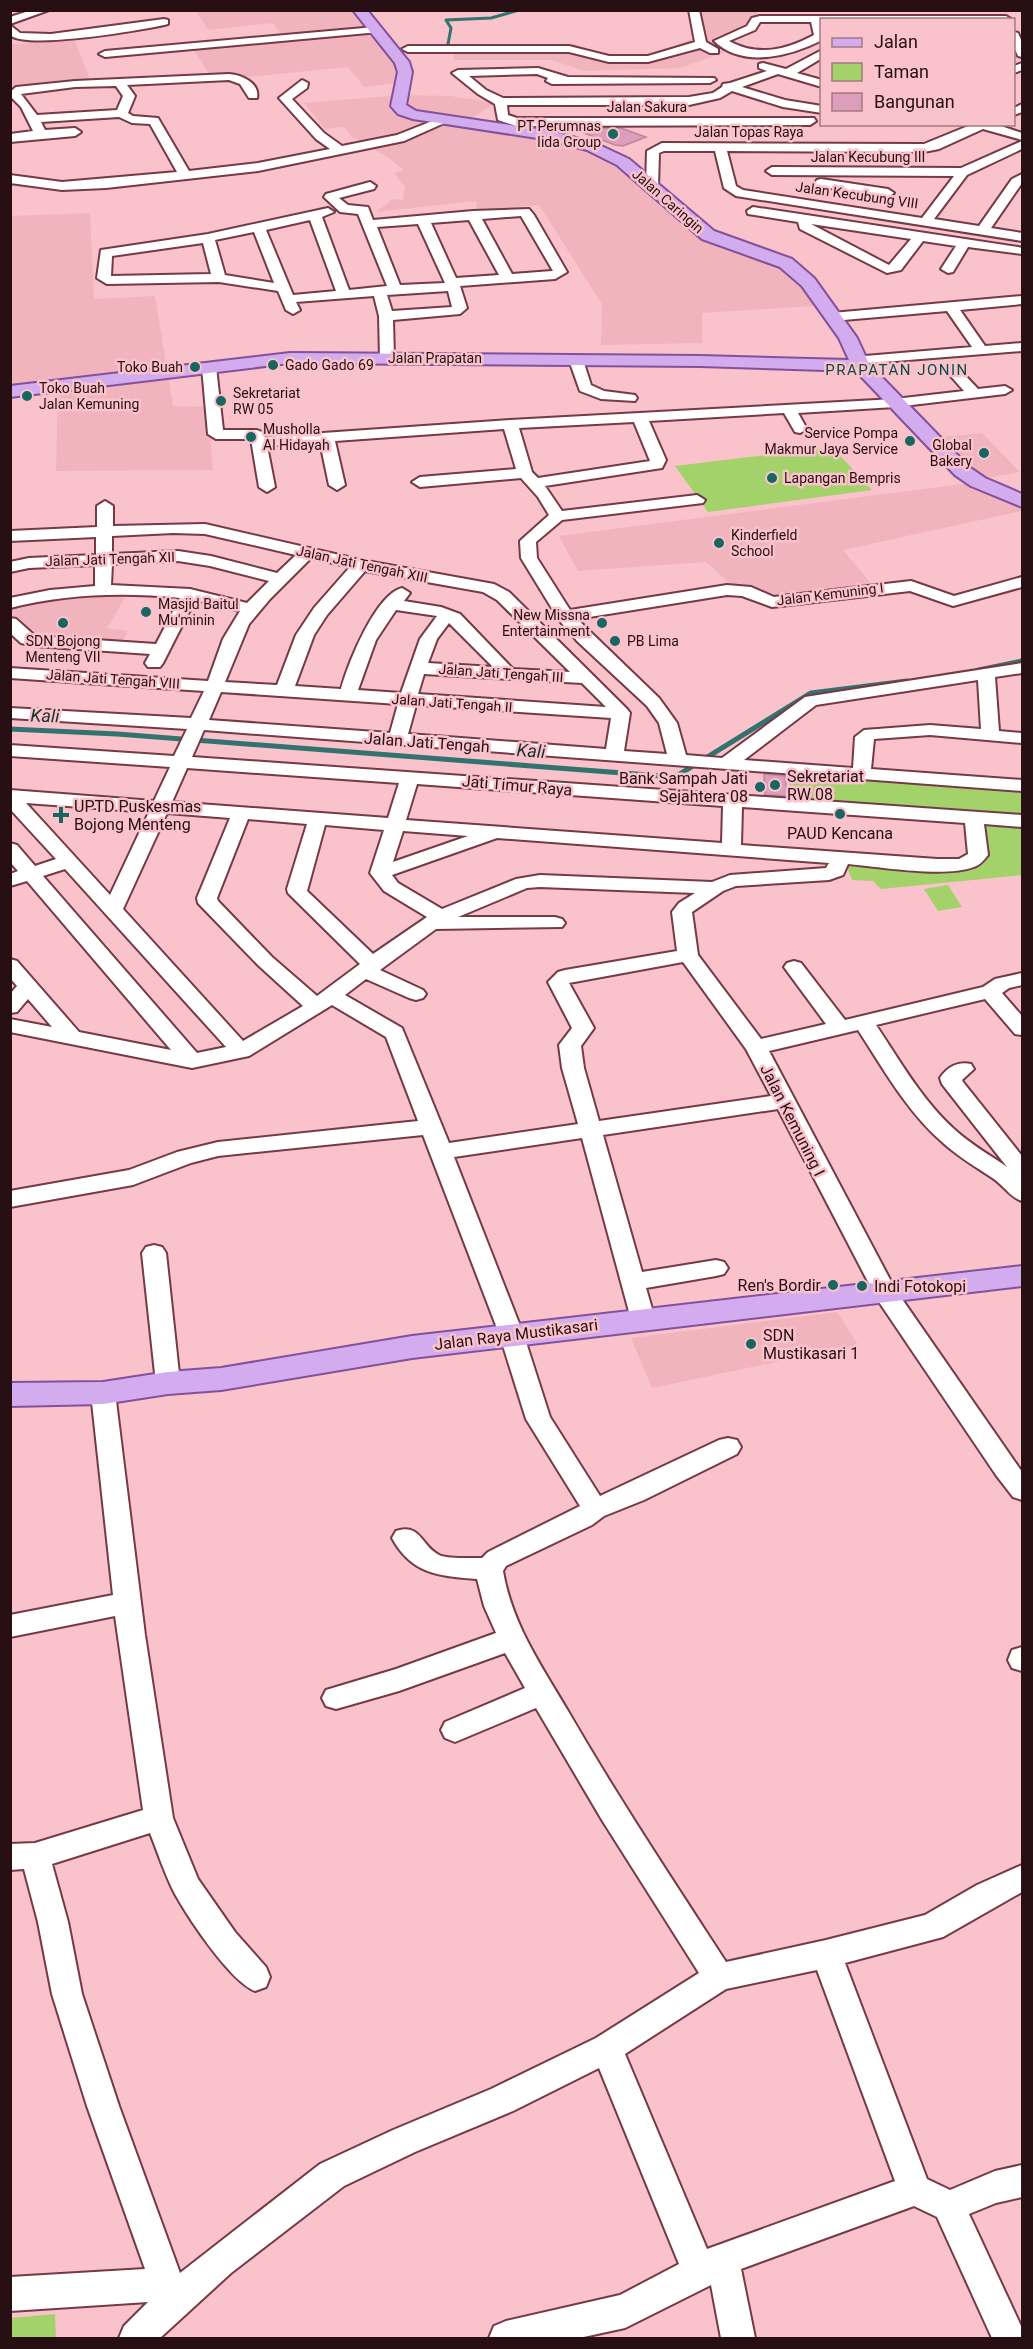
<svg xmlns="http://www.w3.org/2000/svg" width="1033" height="2349" font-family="Roboto,sans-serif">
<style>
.built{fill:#f1b4bd}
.green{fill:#a3d26b}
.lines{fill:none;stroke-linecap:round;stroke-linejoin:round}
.stream-far1{stroke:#327370;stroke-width:3}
.stream{stroke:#327370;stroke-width:5}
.building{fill:#dc9ebb;stroke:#bf83a0;stroke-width:1.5}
.minor-casing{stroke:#743a45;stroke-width:4}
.major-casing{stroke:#83519a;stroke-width:4}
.minor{fill:#fff;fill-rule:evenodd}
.major{fill:#d2acee;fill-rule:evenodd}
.poi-dot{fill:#186561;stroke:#fac2ca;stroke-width:2}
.labels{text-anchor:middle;stroke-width:5;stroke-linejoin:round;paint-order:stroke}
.far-street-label{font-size:14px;fill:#270f13;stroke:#fac2ca}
.far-poi-label{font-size:14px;fill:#270f13;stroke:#fac2ca;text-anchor:start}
.far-neighbourhood-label{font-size:15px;letter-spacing:1.5px;fill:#0c4b48;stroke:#fac2ca}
.street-label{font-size:16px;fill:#270f13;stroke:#fac2ca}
.poi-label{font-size:16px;fill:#270f13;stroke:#fac2ca;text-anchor:start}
.water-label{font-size:18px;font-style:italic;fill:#123230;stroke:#fac2ca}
</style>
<rect width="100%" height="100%" fill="#fac2ca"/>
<path class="built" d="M 196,11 L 359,11 L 406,72 L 404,82 L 365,87 L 347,67 L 248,77 L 212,78 L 192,47 L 284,38 L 273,23 L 208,30 Z
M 690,11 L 757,11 L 758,16 L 754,27 L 719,39 L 731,50 L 680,68 L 584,71 L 552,60 L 454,60 L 454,47 L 576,44 L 603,56 L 652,55 L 697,37 Z
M 75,41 L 90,79 L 11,88 L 10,44 Z
M 401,95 L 450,96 L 497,103 L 464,122 L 593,146 L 707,236 L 778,259 L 829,305 L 702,313 L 702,343 L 601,345 L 602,304 L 539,205 L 477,211 L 476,201 L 376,212 L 393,199 L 403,200 L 405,187 L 394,173 L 404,170 L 386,156 L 353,138 L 344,127 L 325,129 L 304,103 Z
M 90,213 L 94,299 L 155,296 L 173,406 L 208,407 L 213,470 L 56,471 L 58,383 L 11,389 L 10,216 Z
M 982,433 L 1020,472 L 982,479 L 935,438 Z
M 978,482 L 1022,501 L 1022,511 L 843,550 L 873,586 L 773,599 L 733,586 L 706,562 L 578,571 L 559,536 Z
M 127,594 L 107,628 L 128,631 L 121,644 L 32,638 L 11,618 L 10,605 L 50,596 Z
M 837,1312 L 858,1345 L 652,1388 L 631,1338 Z"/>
<path class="green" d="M 832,447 L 872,490 L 708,512 L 675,466 Z
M 789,774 L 1022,793 L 1022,815 L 790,798 Z
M 974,818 L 1022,820 L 1022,875 L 881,889 L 873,881 L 852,880 L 845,862 L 967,863 Z
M 948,885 L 962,907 L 938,911 L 924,889 Z
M 55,2314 L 56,2338 L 11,2338 L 11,2318 Z"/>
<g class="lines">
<path class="stream-far1" d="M 448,44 L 451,28 L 446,20 L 491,18 L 519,10"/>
<path class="stream" d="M 979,670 L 1022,661
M 10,729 L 117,734 L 675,777 L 811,693 L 907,681"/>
</g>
<path class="building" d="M 596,128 L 621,128 L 646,137 L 623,146 L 615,145 L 584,133 Z
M 764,774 L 785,776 L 787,796 L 765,795 Z"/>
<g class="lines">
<g class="minor-casing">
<path id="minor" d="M 32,10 L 49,10 L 10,24 L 10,17 Z
M 689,10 L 699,10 L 706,42 L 718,49 L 718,53 L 710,53 L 700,48 L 648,62 L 609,62 L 569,52 L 408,52 L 402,49 L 408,46 L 569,46 L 609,56 L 648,56 L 695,42 Z
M 760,16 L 1006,16 L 1011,19 L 822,20 L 822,40 C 791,56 743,69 714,41 L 747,26 L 752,18 ZM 760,22 L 811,22 L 814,35 C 786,50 758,57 729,41 L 755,30 Z
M 164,19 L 168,20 L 168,24 C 144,30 26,50 10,35 L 10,25 L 20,33 L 51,34 Z
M 375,27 L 379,28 L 379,32 L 105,57 L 99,54 L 105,51 Z
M 1014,32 L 1018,33 L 1022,42 L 1022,57 L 1018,56 L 1014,47 Z
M 822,50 L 822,58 L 797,73 L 822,80 L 822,87 L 778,74 L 742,87 L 785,100 L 822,106 L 822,113 L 783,107 L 732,91 L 720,98 L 689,105 L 507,105 L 508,115 L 517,118 L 814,118 L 816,121 L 810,125 L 516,126 L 498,120 L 495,104 L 478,94 L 452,73 L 458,70 L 538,68 L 568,77 L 714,78 L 716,80 L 710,83 L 552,84 L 546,81 L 548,78 L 537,74 L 469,76 L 486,90 L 503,98 L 689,97 L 713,93 L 722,87 L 723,84 L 730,83 L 767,71 L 759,68 L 759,64 L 763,63 L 786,69 Z
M 1022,63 L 1022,70 L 1014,73 L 1014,66 Z
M 229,74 C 242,75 260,83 257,98 L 249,98 L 240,84 L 229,80 L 127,85 L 135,96 L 128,113 L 133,116 L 158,118 L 189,171 L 258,163 L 330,149 L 316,139 L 279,98 L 302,80 L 308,83 L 307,88 L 292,99 L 324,133 L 342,146 L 397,135 L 445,116 L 451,120 L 404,141 L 258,171 L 106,188 L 62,190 L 10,183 L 10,175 L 62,182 L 177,172 L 150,124 L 132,123 L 119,117 L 41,122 L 45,130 L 75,128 L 81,132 L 75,136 L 10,142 L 10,134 L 33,131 L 21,107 L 10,96 L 10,92 L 16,87 L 75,81 ZM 116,86 L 123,96 L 117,110 L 37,115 L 21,94 L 75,87 Z
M 1022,104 L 1022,112 L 1014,115 L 1014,108 Z
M 973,124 L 995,124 L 1022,133 L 1022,140 L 983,129 L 939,149 L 924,152 L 727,151 L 736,186 L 743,190 L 922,218 L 954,176 L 772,175 L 766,171 L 772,167 L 961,168 L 1022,141 L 1022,149 L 967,175 L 934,219 L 979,226 L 1012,179 L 1022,174 L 1022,183 L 991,228 L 1022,233 L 1022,241 L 736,196 L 724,188 L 715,151 L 664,151 L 659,153 L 658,187 L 652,191 L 646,187 L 647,151 L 662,143 L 924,144 Z
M 821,179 L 888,189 L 894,193 L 888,197 L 817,186 L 815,183 L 817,180 Z
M 370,182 L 376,186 L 374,189 L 339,198 L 348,205 L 368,207 L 373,220 L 473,211 L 529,209 L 534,215 L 567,272 L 555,279 L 460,286 L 467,308 L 460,314 L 393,320 L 394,358 L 387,362 L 380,358 L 379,316 L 374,296 L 296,302 L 300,310 L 293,314 L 286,310 L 278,291 L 219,282 L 107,284 L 97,278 L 101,250 L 208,234 L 328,208 L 334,212 L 322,217 L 349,290 L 387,286 L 358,214 L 340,212 L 324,197 L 326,194 ZM 521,216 L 553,271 L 552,271 L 512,274 L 482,219 ZM 310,220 L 336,291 L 293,295 L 266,230 ZM 469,220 L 499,275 L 456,278 L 431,223 ZM 418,224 L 445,283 L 400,285 L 377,227 ZM 254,232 L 274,283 L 225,275 L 215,240 ZM 203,243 L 211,274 L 111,276 L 112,256 ZM 448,291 L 452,307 L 392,311 L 387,295 Z
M 753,207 L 1018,247 L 1022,248 L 1022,254 L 968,247 L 953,272 L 948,273 L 941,269 L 956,246 L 923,241 L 901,270 L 887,273 L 800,229 L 798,222 L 748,214 L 747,211 ZM 811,224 L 911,239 L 889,265 Z
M 1022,296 L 1022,304 L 960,310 L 985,346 L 1022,343 L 1022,351 L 858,364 L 851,360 L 853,357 L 972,347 L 947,311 L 832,321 L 825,317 L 832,313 Z
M 576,356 L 583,360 L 591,385 L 604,391 L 635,395 L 637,398 L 635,401 L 601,399 L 580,391 L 569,360 Z
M 209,363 L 216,367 L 223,430 L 257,430 L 262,432 L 265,437 L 510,420 L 895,399 L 964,391 L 948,373 L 955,369 L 960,370 L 978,389 L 1005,386 L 1012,390 L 1005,394 L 895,407 L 798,413 L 807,429 L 800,433 L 795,432 L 784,413 L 649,421 L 666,460 L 662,468 L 545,486 L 562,511 L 697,495 L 705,500 L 703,503 L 562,520 L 536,542 L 537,558 L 570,610 L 727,585 L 751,587 L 774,597 L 911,581 L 954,596 L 1022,577 L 1022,587 L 953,606 L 910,591 L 772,607 L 742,596 L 727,595 L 577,619 L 659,698 L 677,723 L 686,755 L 722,758 L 805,697 L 1022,663 L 1022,673 L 995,677 L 999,731 L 1022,733 L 1022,743 L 930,735 L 874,739 L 871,769 L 1022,780 L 1022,791 L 204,730 L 192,757 L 1022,815 L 1022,827 L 984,824 L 988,855 C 984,860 980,865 974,867 C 945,878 880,867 848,864 L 843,875 L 829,880 L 736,886 L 723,891 L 692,912 L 698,955 L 761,1039 L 826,1024 L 784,967 L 787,963 L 794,961 L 801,963 L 845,1020 L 983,987 L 995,979 L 1022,973 L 1022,985 L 1009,988 L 1002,993 L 1022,1016 L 1022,1035 L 1015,1034 L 985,999 L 876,1025 C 900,1061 922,1100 954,1129 C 970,1144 990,1155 1007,1167 L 942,1084 L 940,1078 C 947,1067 958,1061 971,1064 L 974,1069 L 962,1080 L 963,1082 L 1022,1156 L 1022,1201 C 1011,1198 1004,1186 994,1179 C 976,1167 957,1156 941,1141 C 906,1110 883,1068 858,1030 L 769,1051 L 895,1289 L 1022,1472 L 1022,1500 L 1013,1497 L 996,1475 L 877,1299 L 778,1109 L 603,1135 L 642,1272 L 716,1260 L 724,1262 L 728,1268 L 724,1274 L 716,1276 L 646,1288 L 655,1319 L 651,1325 L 643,1328 L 635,1325 L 631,1319 L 582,1138 L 454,1157 L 524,1336 L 550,1417 L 600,1496 L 719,1440 L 728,1438 L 737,1440 L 741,1447 L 737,1454 L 644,1500 L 604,1516 L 592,1525 L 506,1566 L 503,1571 C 512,1624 541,1665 568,1711 C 617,1796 672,1879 726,1962 L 826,1940 L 925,1915 L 977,1885 L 1022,1865 L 1022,1892 L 943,1937 L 845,1963 L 927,2179 L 950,2190 L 995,2171 L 1022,2165 L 1022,2197 L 996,2203 L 969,2214 L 1021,2326 L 1022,2338 L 992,2338 L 937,2217 L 914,2206 L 741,2269 L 755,2338 L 721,2338 L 711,2285 L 625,2328 L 579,2338 L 489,2338 L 494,2326 L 506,2321 L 620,2295 L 679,2264 L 599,2068 L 513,2111 L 415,2152 L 344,2186 L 231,2273 L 160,2338 L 119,2338 L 124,2326 L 148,2302 L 10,2311 L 10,2277 L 145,2269 L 87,2106 L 52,1994 L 38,1922 L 24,1869 L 10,1870 L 10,1844 L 35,1843 L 143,1810 L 115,1616 L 10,1637 L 10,1615 L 113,1595 L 91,1393 L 94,1387 L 103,1384 L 112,1387 L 115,1393 L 145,1635 L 173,1818 L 198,1879 L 235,1932 L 266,1967 L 270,1977 L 266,1987 L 255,1991 C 230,1981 189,1919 175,1894 C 165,1875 158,1853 150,1833 L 52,1864 L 68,1922 L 82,1994 L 119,2106 L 180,2273 L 320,2164 L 393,2130 L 491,2089 L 596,2038 L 699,1973 L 602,1820 L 536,1708 L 455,1742 L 445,1738 L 441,1730 L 445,1722 L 525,1688 L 505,1653 L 399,1691 L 336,1709 L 326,1706 L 322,1698 L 326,1690 L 396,1669 L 496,1633 L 484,1606 L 477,1579 C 440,1576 412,1575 392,1538 L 396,1531 C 421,1523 421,1546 439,1555 C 447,1559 472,1558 482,1558 L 488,1552 L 580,1506 L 526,1419 L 500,1336 L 423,1135 L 218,1156 L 191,1163 L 133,1185 L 10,1207 L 10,1191 L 129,1170 L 177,1152 L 218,1142 L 418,1121 L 386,1037 L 332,1005 L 249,1056 L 192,1068 L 10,1032 L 10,1019 L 52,1027 L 28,999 L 17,1012 L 10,1013 L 10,994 L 17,986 L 10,978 L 10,959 L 17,961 L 79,1032 L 171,1050 L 27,881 L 10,886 L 10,874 L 18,871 L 10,862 L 10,843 L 17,845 L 35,866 L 56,859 L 10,809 L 10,790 L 154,801 L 170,767 L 10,756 L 10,745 L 174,756 L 187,729 L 10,718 L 10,708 L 191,718 L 204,691 L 10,678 L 10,668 L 208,681 L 223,639 L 240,611 L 195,600 L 163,663 L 160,667 L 148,667 L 145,663 L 150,654 L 34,646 L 21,643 L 10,633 L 10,618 L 16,619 L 35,636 L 156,644 L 180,598 C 124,592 65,594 10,608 L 10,598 L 50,590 L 95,586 L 95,565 L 29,568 L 10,572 L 10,562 L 29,558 L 96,555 L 96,537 L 10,541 L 10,531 L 97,527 L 97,506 L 105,501 L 113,506 L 113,526 L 205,524 L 361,560 L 494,584 L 509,592 L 627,709 L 630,713 L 624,751 L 667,754 L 659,723 L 647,706 L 577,641 L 559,620 L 521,558 L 520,541 L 549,515 L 538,497 L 521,478 L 420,487 L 412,482 L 420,477 L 516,469 L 504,429 L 335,441 L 345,485 L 337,490 L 329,485 L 320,442 L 267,446 L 275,487 L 267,492 L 259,487 L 251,439 L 216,439 L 208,434 L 202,367 ZM 634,422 L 650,461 L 538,478 L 532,472 L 519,428 ZM 173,533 L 205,534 L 296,555 L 277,573 L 211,556 L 178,551 L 112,554 L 112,536 ZM 311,558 L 350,567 L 314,608 L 296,635 L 277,685 L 225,682 L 249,624 L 270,599 ZM 178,561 L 210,566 L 269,581 L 247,603 L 190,589 L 111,585 L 112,564 ZM 365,571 L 483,592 L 497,600 L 570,672 L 513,669 L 460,614 L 441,607 L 404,601 L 410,593 L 402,588 C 375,595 348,664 341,689 L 295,686 L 314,635 L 327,615 ZM 396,610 L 437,616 L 420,639 L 401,693 L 358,690 L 376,640 ZM 449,623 L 493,667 L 428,663 L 437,639 ZM 424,674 L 582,683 L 606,707 L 418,694 ZM 978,680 L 981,729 L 930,725 L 864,730 L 855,737 L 853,768 L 744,760 L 816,705 ZM 221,692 L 398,704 L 390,733 L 209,720 ZM 416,705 L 611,718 L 606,749 L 408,734 ZM 187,768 L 399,783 L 388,818 L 172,802 ZM 417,784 L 723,806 L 722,843 L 406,820 ZM 26,803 L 149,812 L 110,895 ZM 742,807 L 965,823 L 968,854 L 959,859 L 937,859 L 741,845 ZM 167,813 L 230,818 L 197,898 L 198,903 L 258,965 L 303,1006 L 243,1041 L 123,909 ZM 248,819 L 307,824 L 287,889 L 288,893 L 360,964 L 317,996 L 272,957 L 218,901 L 217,898 ZM 325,825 L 384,830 L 370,873 L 384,891 L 427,917 L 373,954 L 307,891 ZM 403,831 L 468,836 L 393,862 ZM 497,838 L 829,863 L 826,868 L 730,875 L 712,882 L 540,875 L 516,879 L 442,909 L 398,883 L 392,875 ZM 65,869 L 226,1047 L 197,1053 L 43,876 ZM 540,887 L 695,893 L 679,903 L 672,912 L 677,951 L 565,970 L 558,972 L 548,982 L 572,1028 L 559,1045 L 562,1068 L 578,1124 L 449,1143 L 402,1028 L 345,995 L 366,979 L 409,998 L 416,1000 L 423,998 L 426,994 L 423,990 L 380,970 L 436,929 L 562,927 L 565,923 L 562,919 L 555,917 L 458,917 L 527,888 ZM 683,962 L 746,1049 L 771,1096 L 599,1121 L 584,1068 L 581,1046 L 594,1028 L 569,983 ZM 817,1970 L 895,2181 L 707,2249 L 625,2054 L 726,1989 Z
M 154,1245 L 162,1247 L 166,1253 L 180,1383 L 177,1389 L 168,1392 L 159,1389 L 156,1383 L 142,1253 L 146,1247 Z
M 1022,1647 L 1022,1671 L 1012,1668 L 1008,1660 L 1012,1650 Z"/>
</g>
<g class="major-casing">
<path id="major" d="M 353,10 L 367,10 L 409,62 L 412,72 L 406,105 L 416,111 L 551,131 L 597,144 L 629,159 L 714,231 L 792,259 L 814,278 L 857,338 L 869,364 L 969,467 L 985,478 L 1022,494 L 1022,507 L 971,486 L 955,475 L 856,371 L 700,366 L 290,363 L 10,397 L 10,386 L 290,353 L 700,356 L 849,360 L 839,338 L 802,286 L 780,267 L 702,239 L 617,165 L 587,150 L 550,140 L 413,119 L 398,114 L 391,106 L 398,72 L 395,63 Z
M 1022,1266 L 1022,1286 L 412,1358 L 221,1390 L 168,1394 L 103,1404 L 10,1406 L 10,1383 L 103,1382 L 168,1372 L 221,1368 L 412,1336 Z"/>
</g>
<use href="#minor" class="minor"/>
<use href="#major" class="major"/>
</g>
<g class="poi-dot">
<circle cx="613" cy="134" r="6"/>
<circle cx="273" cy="365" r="6"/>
<circle cx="195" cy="367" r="6"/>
<circle cx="27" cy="396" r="6"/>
<circle cx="221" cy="401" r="6"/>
<circle cx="251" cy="437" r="6"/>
<circle cx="910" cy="441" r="6"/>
<circle cx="984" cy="453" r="6"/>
<circle cx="772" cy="478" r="6"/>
<circle cx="719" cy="543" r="6"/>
<circle cx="146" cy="612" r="6"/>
<circle cx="63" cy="623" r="6"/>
<circle cx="602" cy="623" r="6"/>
<circle cx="615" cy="641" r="6"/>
<circle cx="775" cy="785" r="6"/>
<circle cx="760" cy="787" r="6"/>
<circle cx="840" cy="814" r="6"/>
<path d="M58 806h6v6h6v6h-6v6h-6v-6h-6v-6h6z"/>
<circle cx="833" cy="1285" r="6"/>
<circle cx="862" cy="1286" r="6"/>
<circle cx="751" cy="1344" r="6"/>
</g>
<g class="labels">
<g class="far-street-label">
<text x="647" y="112">Jalan Sakura</text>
<text x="749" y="137">Jalan Topas Raya</text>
<text x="868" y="162">Jalan Kecubung III</text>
<text transform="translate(857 195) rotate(8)" y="5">Jalan Kecubung VIII</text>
<text transform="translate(668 201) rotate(41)" y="5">Jalan Caringin</text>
<text x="435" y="363">Jalan Prapatan</text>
<text transform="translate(110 559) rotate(-2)" y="5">Jalan Jati Tengah XII</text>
<text transform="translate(362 564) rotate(12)" y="5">Jalan Jati Tengah XIII</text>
<text transform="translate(830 594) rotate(-7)" y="5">Jalan Kemuning I</text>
<text transform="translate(501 673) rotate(4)" y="5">Jalan Jati Tengah III</text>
<text transform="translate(113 679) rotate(4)" y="5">Jalan Jati Tengah VIII</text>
<text transform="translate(452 703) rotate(4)" y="5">Jalan Jati Tengah II</text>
</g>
<g class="far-poi-label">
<text x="601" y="131" text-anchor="end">PT Perumnas<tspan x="601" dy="16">Iida Group</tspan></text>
<text x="285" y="370">Gado Gado 69</text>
<text x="183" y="372" text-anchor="end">Toko Buah</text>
<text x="39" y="393">Toko Buah<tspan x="39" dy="16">Jalan Kemuning</tspan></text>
<text x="233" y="398">Sekretariat<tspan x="233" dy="16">RW 05</tspan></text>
<text x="263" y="434">Musholla<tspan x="263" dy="16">Al Hidayah</tspan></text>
<text x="898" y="438" text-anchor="end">Service Pompa<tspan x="898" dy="16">Makmur Jaya Service</tspan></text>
<text x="972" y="450" text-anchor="end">Global<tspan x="972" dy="16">Bakery</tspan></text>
<text x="784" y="483">Lapangan Bempris</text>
<text x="731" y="540">Kinderfield<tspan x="731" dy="16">School</tspan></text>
<text x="158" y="609">Masjid Baitul<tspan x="158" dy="16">Mu'minin</tspan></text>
<text x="590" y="620" text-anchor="end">New Missna<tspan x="590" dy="16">Entertainment</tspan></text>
<text x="63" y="646" text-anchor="middle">SDN Bojong<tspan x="63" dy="16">Menteng VII</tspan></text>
<text x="627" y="646">PB Lima</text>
</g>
<g class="far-neighbourhood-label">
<text x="897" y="375">PRAPATAN JONIN</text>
</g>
<g class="street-label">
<text transform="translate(427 742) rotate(4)" y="6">Jalan Jati Tengah</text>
<text transform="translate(517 785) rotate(5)" y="6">Jati Timur Raya</text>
<text transform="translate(793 1120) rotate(63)" y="6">Jalan Kemuning I</text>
<text transform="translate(516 1334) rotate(-7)" y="6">Jalan Raya Mustikasari</text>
</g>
<g class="poi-label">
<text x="787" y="782">Sekretariat<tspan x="787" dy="18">RW 08</tspan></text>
<text x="748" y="784" text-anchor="end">Bank Sampah Jati<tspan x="748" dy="18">Sejahtera 08</tspan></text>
<text x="74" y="812">UPTD Puskesmas<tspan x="74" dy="18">Bojong Menteng</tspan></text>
<text x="840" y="839" text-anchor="middle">PAUD Kencana</text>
<text x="821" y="1291" text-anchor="end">Ren's Bordir</text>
<text x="874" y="1292">Indi Fotokopi</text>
<text x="763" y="1341">SDN<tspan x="763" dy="18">Mustikasari 1</tspan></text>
</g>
<g class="water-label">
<text transform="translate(45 716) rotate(2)" y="6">Kali</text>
<text transform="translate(531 751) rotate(4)" y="6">Kali</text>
</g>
</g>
<rect width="1033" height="2349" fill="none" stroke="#270f13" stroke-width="24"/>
<rect x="820" y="18" width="195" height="108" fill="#fac2ca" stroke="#a67a81" stroke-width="1.5"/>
<rect x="832" y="38" width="30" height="9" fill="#d2acee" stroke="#a67a81" stroke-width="1.5"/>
<text x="874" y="48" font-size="18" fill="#270f13">Jalan</text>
<rect x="832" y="63" width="30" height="18" fill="#a3d26b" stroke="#a67a81" stroke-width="1.5"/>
<text x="874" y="78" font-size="18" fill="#270f13">Taman</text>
<rect x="832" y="93" width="30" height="18" fill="#dc9ebb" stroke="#a67a81" stroke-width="1.5"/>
<text x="874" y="108" font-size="18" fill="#270f13">Bangunan</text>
</svg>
